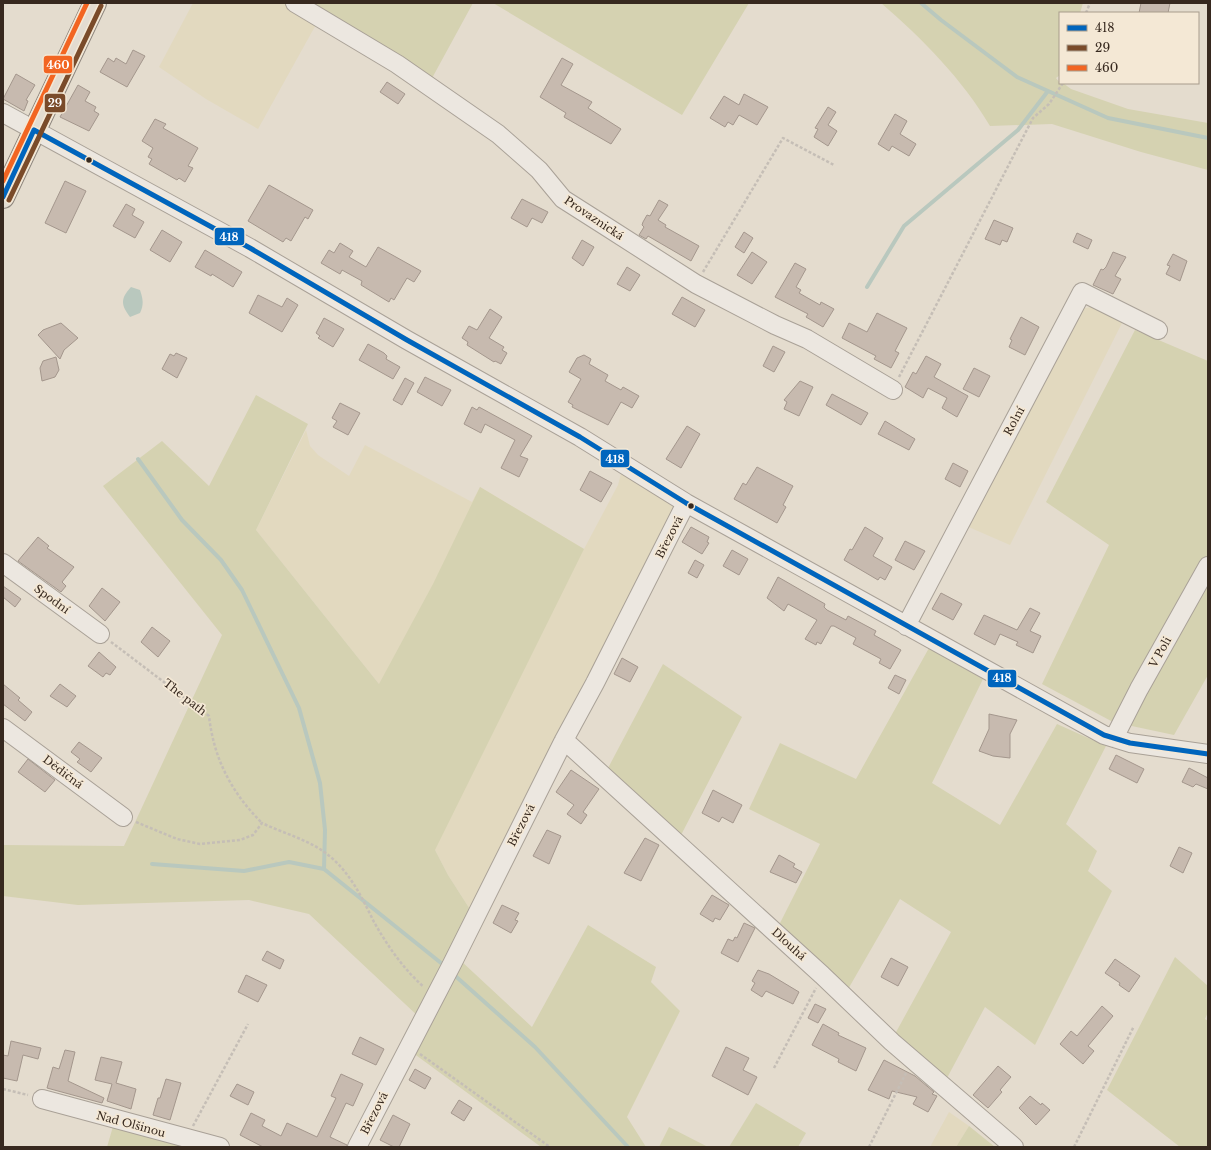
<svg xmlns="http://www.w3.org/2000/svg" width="1211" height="1150" font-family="'Libre Baskerville',serif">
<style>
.farmland{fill:#e2d9bf}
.green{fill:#d5d2b1}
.water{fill:#b9c8be}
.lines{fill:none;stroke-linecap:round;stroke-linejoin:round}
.stream{stroke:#b9c8be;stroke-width:4}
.building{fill:#c7baaf;stroke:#a4978d}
.minor-casing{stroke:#a9a197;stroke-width:20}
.major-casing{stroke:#8f877e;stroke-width:24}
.path{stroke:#c5beb6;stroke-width:2.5;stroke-dasharray:3 2;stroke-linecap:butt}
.minor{stroke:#ece7e0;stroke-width:18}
.major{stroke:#e3dcd1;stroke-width:22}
.bus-1-casing{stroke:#f4e8d5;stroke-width:8}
.bus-2-casing{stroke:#f4e8d5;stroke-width:8}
.bus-3-casing{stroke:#f4e8d5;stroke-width:8}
.bus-1{stroke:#0065bd;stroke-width:5}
.bus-2{stroke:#7a4b2a;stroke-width:5}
.bus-3{stroke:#f26522;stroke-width:5}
.bus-dot{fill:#37291f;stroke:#f4e8d5;stroke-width:1.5}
.labels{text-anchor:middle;stroke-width:3.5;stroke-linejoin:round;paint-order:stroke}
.street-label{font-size:11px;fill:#37291f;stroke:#f4e8d5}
.line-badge{stroke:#f4e8d5;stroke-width:1.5}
.badge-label{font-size:11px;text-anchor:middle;font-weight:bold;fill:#fff}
</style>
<rect width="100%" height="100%" fill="#e4dcce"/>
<path class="farmland" d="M 193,3 L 283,3 L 318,21 L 258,129 L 206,99 L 159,67 Z
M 1091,307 L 1123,321 L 1010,545 L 964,525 L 1076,310 Z
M 306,430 L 310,446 L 318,455 L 349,476 L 365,445 L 472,502 L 480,487 L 584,549 L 618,485 L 622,470 L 681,506 L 473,914 L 448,875 L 435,850 L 379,684 L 256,530 Z
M 949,1112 L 969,1126 L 956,1147 L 930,1147 Z"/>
<path class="green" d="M 312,3 L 473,3 L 431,80 Z
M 493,3 L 749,3 L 682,115 Z
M 881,3 L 1083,3 L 1080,13 L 1060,13 L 1060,75 L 1056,78 L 1060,83 L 1063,83 L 1071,89 L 1128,109 L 1208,123 L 1208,170 L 1141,152 L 1052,124 L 990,126 C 963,80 922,38 881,3 Z
M 1135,330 L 1208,361 L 1208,675 L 1174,735 L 1113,722 L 1042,684 L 1109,545 L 1046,502 Z
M 256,395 L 308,424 L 256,530 L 379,684 L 433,584 L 480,487 L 584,549 L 435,850 L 448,875 L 473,914 L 420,1018 L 309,914 L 249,900 L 78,905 L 3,896 L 3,845 L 124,846 L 222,635 L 103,486 L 162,441 L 209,486 Z
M 929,648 L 983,679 L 932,783 L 1000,825 L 1057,724 L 1106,746 L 1066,824 L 1097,851 L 1088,871 L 1112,891 L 1035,1045 L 985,1007 L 947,1078 L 895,1034 L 951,932 L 900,899 L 847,991 L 778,927 L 820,844 L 749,809 L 780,743 L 856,779 Z
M 663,664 L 742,717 L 679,839 L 607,770 Z
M 588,925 L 656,967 L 651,982 L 680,1011 L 627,1117 L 646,1147 L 541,1147 L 409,1050 L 460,960 L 532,1027 Z
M 1175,957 L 1208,986 L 1208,1012 L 1205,1019 L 1208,1021 L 1208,1147 L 1180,1147 L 1107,1090 Z
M 756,1103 L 806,1133 L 798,1147 L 729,1147 Z
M 114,1123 L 197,1147 L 107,1147 Z
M 969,1126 L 995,1147 L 956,1147 Z
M 669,1127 L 708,1147 L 659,1147 Z"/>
<path class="water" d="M 131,287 L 140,290 C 143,299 144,305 140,313 L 130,317 C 121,305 120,299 131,287 Z"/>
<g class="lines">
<path class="stream" d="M 921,3 L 941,20 L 1017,77 L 1108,118 L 1208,138
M 867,287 L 904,226 L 1018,130 L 1048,91
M 138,459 L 182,520 L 221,560 L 242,590 L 299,708 L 320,783 L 325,830 L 324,869 L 446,967
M 152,864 L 244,871 L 289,862 L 324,869
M 452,973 L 535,1047 L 628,1147"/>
</g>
<path class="building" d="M 1141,3 L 1170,3 L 1168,13 L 1139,13 Z
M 133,50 L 145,56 L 127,87 L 100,72 L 108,58 L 114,62 L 116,58 L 126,64 Z
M 562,58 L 573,64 L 561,85 L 592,102 L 588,108 L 621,129 L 611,144 L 564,117 L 566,113 L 540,97 Z
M 16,74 L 35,85 L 26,100 L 28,101 L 24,111 L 3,99 Z
M 387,82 L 405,94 L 398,104 L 380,92 Z
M 78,85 L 90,92 L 85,101 L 96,107 L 94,111 L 99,114 L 89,131 L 60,117 Z
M 744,94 L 768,107 L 757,125 L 739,115 L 733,125 L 728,122 L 725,127 L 710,118 L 724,96 L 739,105 Z
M 828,107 L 836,112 L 828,125 L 837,131 L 828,146 L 814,137 L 818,129 L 815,128 Z
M 895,114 L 907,121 L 900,134 L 916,144 L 909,156 L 892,146 L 889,151 L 878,144 Z
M 155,119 L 166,124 L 163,128 L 198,148 L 188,166 L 193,168 L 185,182 L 179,178 L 177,180 L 149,164 L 152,159 L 148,157 L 153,148 L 142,141 Z
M 65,181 L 86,191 L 66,233 L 45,223 Z
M 269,185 L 313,210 L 308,219 L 305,217 L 291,241 L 286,238 L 283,242 L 248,221 Z
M 522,199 L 548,212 L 542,223 L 532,218 L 527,227 L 511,218 Z
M 659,200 L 668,205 L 658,220 L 666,225 L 665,227 L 699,246 L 691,261 L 648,236 L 646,239 L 639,235 L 644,227 L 642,225 L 643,222 L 647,215 L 650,216 Z
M 126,204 L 135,209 L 132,215 L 144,222 L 135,238 L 113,226 Z
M 994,220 L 1013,228 L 1007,242 L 1002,240 L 1000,245 L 985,239 Z
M 162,230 L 182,242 L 170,262 L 150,250 Z
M 744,232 L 753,238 L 744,253 L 735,247 Z
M 1077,233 L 1092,240 L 1088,249 L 1073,242 Z
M 582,240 L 594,247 L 583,266 L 572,258 Z
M 340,243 L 353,251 L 349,257 L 366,267 L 378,247 L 421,271 L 414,282 L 407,278 L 394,300 L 391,298 L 389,302 L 361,285 L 362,281 L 342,270 L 340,274 L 321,263 L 329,250 L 334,253 Z
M 205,250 L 242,272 L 233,287 L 212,274 L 211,276 L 195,267 Z
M 752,252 L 767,262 L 752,284 L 737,275 Z
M 1113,252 L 1126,257 L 1115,276 L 1121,279 L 1113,294 L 1093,285 L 1101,269 L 1103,270 L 1106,267 Z
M 1173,254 L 1187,261 L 1180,281 L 1166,274 L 1170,266 L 1167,265 Z
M 795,263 L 806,269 L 796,287 L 801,290 L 799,293 L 820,305 L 821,302 L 834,309 L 823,327 L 806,317 L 808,314 L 775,297 Z
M 627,267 L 640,275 L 630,291 L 617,284 Z
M 258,295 L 282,307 L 287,298 L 298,305 L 282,332 L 249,313 Z
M 682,297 L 705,310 L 695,327 L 672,314 Z
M 490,309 L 502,317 L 489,338 L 504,347 L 502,350 L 507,353 L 501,364 L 495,361 L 494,362 L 467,345 L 468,342 L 462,338 L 469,326 L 477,330 Z
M 877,313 L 907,328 L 895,351 L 899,353 L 891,368 L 874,359 L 876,356 L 842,338 L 849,323 L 867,332 Z
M 1021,317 L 1039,327 L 1025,355 L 1009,347 L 1012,340 L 1010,339 Z
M 324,318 L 344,329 L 333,347 L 318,338 L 320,336 L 316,333 Z
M 61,323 L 78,338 L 64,350 L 60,359 L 38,335 L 43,330 Z
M 368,344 L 384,353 L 387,356 L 386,359 L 400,367 L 393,379 L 359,360 Z
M 773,346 L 785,352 L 774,372 L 763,366 Z
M 176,353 L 187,358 L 177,378 L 162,369 L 170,354 L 174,356 Z
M 584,355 L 591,359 L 589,364 L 608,375 L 605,381 L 621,390 L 623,387 L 639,396 L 632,408 L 621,402 L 608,425 L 572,407 L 573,405 L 568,402 L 581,379 L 569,372 L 577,358 Z
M 926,356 L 941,364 L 934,377 L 968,396 L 957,417 L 942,408 L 947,398 L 928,388 L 923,398 L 905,387 L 913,372 L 916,374 Z
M 56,357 L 59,370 L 55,377 L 42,381 L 40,368 L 43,361 Z
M 974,368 L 990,376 L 979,397 L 963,389 Z
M 425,377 L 451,390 L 442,406 L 417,392 Z
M 405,378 L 414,383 L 402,405 L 393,400 Z
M 800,381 L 813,387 L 799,416 L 784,409 L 787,402 L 784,400 Z
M 832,394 L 868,413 L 861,425 L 826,405 Z
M 340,403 L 360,413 L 348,435 L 333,427 L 337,421 L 332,418 Z
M 472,407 L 477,410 L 479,407 L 532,436 L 520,456 L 528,459 L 519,477 L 501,468 L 515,440 L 485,424 L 481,433 L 464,424 Z
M 885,421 L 915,439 L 909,450 L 878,434 Z
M 687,426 L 700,434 L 681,468 L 666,459 Z
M 953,463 L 968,471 L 960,487 L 945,479 Z
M 757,467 L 793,486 L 783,505 L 786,507 L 777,523 L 734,499 L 743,483 L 746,485 Z
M 590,471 L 612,483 L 601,502 L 580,490 Z
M 691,527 L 709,537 L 707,542 L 709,543 L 702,554 L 682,542 Z
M 865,527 L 883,538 L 873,556 L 892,567 L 885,580 L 880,577 L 878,580 L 844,560 L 850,549 L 852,550 Z
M 38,537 L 49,546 L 47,548 L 74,567 L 62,582 L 66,586 L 61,592 L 18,561 Z
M 905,541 L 925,551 L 914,570 L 895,560 Z
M 732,550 L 748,559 L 739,575 L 723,566 Z
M 695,560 L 704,565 L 697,578 L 688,573 Z
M 778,577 L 825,604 L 824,607 L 827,610 L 846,620 L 848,616 L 876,631 L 874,635 L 901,650 L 890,669 L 879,663 L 881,659 L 853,644 L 856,638 L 834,626 L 831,626 L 821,644 L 817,642 L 816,645 L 805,639 L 817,620 L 788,604 L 784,611 L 767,598 Z
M 3,586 L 21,599 L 15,607 L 3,597 Z
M 102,588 L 120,602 L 105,621 L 89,606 Z
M 941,593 L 962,604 L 953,620 L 932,609 Z
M 1030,608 L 1040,613 L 1030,631 L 1041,636 L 1033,653 L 1016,645 L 1018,642 L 1000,634 L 995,645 L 974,634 L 984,615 L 1017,630 Z
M 152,627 L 170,641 L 158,657 L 141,642 Z
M 99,652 L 116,667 L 110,675 L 106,673 L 103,677 L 88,666 Z
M 622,658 L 638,667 L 630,682 L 614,674 Z
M 895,675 L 906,680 L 899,694 L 888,688 Z
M 3,684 L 20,698 L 18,700 L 32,712 L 25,721 L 3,704 Z
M 60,684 L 76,696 L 67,707 L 50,696 Z
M 989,714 L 1017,720 L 1010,734 L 1010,758 L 993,756 L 979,751 L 989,729 Z
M 79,742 L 102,758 L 91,772 L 77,762 L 80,759 L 71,752 Z
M 1116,755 L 1144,769 L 1137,783 L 1109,769 Z
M 28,759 L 55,780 L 45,792 L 18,772 Z
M 1189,768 L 1208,778 L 1208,789 L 1196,784 L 1193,787 L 1182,782 Z
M 571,770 L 599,789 L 583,812 L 587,815 L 581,824 L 567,814 L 574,805 L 556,792 Z
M 713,790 L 742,805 L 733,823 L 722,817 L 719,822 L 702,813 Z
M 547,830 L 561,836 L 549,864 L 533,856 Z
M 645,838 L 659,845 L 641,881 L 624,873 Z
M 1179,847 L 1192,853 L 1183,873 L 1170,866 Z
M 779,855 L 795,864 L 793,867 L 802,872 L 796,883 L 770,872 Z
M 712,895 L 729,905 L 720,920 L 715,918 L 713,922 L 700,914 Z
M 502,905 L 519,913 L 515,920 L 518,921 L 511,933 L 493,923 Z
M 744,923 L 755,928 L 738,962 L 721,953 L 728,939 L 733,941 L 735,937 L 737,938 Z
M 267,951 L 284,960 L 280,969 L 262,960 Z
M 891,958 L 908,967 L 898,986 L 881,977 Z
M 1115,959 L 1140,976 L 1129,992 L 1119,985 L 1120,983 L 1105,973 Z
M 758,970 L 769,974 L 799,992 L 793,1004 L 766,991 L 762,997 L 751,990 L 755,983 L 752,981 Z
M 246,975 L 267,985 L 258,1002 L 238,992 Z
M 815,1004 L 826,1009 L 818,1023 L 808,1018 Z
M 1102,1006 L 1113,1016 L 1088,1046 L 1094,1051 L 1083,1064 L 1060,1044 L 1071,1031 L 1077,1036 Z
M 823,1024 L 839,1033 L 838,1035 L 866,1048 L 856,1071 L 838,1062 L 839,1059 L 812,1045 Z
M 360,1037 L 384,1049 L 376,1065 L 352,1054 Z
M 11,1041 L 41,1048 L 38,1059 L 23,1055 L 17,1081 L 3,1078 L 3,1055 L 8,1056 Z
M 726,1047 L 749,1058 L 743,1070 L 757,1077 L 748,1095 L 712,1076 Z
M 65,1050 L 75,1052 L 68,1081 L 104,1098 L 102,1103 L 47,1088 L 53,1067 L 59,1069 Z
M 101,1057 L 122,1062 L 116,1083 L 136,1089 L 131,1109 L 107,1101 L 112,1084 L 95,1080 Z
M 884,1060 L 915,1076 L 934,1092 L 932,1094 L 937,1096 L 928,1112 L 913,1104 L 917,1097 L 892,1091 L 889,1099 L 868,1090 Z
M 998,1066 L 1011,1077 L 1000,1090 L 1002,1092 L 988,1108 L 973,1095 Z
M 415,1069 L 431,1078 L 425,1089 L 409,1080 Z
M 341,1074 L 363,1084 L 353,1106 L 346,1103 L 330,1137 L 347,1145 L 347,1147 L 263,1147 L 240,1135 L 251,1113 L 265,1120 L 262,1126 L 281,1136 L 287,1123 L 317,1137 L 336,1098 L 331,1096 Z
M 166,1079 L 181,1083 L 170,1120 L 153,1115 L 158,1098 L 160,1098 Z
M 237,1084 L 254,1092 L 248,1105 L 230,1096 Z
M 1030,1096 L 1041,1105 L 1042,1103 L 1050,1110 L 1036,1125 L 1019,1108 Z
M 459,1100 L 472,1108 L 464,1121 L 451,1113 Z
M 393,1115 L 410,1124 L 399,1147 L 394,1147 L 380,1140 Z"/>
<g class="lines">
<g class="minor-casing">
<path id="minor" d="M 295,3 L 397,64 L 498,134 L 539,170 L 563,199 L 607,227 L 696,284 L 775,325 L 807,339 L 893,390
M 3,113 L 250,248 L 407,340 L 580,437 L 686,503 L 1104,735 L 1130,743 L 1208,754
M 3,563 L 100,634
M 906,626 L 1082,292 L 1158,330
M 3,728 L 123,817
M 1114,738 L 1139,689 L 1208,566
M 564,740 L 822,975 L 892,1042 L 1014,1147
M 42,1099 L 220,1147
M 357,1147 L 452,964 L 564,740 L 595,683 L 686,503"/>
</g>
<g class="major-casing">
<path id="major" d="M 3,197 L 95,3"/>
</g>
<path class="path" d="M 1086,13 L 1090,3
M 703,272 L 783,138 L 834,165
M 899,377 L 1033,118 L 1049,104 L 1063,83
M 111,642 L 209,716 C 214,760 232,793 262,823
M 136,822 L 177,839 L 200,844 L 240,840 L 253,835 L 262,823 C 287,835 315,841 335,861 C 353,878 363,900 374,922 C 387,945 404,970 424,987
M 420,1054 L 550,1147
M 774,1068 L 816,988
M 3,1089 L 28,1095
M 193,1126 L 248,1024
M 869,1147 L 906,1073
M 1074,1147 L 1134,1026"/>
<use href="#minor" class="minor"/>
<use href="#major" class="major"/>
<g class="bus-1-casing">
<path id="bus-1" d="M 34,130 L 250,248 L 407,340 L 580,437 L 686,503 L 1104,735 L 1130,743 L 1208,754
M 3,197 L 34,130"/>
</g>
<g class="bus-2-casing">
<path id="bus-2" d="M 9,200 L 101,6"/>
</g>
<g class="bus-3-casing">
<path id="bus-3" d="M 3,181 L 87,3"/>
</g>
<use href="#bus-1" class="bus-1"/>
<use href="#bus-2" class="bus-2"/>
<use href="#bus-3" class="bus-3"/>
</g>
<g class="bus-dot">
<circle cx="89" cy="160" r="3.5"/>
<circle cx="691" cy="506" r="3.5"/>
</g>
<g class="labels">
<g class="street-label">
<text transform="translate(594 218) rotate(34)" y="4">Provaznická</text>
<text transform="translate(1014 421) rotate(-62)" y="4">Rolní</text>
<text transform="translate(669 537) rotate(-63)" y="4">Březová</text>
<text transform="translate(52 599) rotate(36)" y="4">Spodní</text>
<text transform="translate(1160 652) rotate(-61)" y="4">V Poli</text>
<text transform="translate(185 697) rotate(38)" y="4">The path</text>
<text transform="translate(63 772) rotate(37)" y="4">Dědičná</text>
<text transform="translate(521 825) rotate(-63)" y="4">Březová</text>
<text transform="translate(789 944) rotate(42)" y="4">Dlouhá</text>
<text transform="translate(374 1113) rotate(-63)" y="4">Březová</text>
<text transform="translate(131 1124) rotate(15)" y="4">Nad Olšinou</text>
</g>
</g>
<g class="line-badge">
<rect x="43" y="55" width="30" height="19" rx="4" fill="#f26522"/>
<rect x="44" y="93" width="22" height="20" rx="4" fill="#7a4b2a"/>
<rect x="214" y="227" width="31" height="19" rx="4" fill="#0065bd"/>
<rect x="600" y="449" width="30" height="19" rx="4" fill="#0065bd"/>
<rect x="987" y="669" width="30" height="19" rx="4" fill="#0065bd"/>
</g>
<g class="badge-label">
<text x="58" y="69">460</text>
<text x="55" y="107">29</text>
<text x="229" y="241">418</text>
<text x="615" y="463">418</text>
<text x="1002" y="682">418</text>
</g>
<rect width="1211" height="1150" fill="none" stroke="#37291f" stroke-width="8"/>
<rect x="1059" y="12" width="140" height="72" fill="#f4e8d5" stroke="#a89c8c"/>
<rect x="1067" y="25" width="20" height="6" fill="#0065bd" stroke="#a89c8c"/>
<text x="1095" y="32" font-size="12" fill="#37291f">418</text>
<rect x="1067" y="45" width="20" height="6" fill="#7a4b2a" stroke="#a89c8c"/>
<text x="1095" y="52" font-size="12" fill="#37291f">29</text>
<rect x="1067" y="65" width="20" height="6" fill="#f26522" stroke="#a89c8c"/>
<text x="1095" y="72" font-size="12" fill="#37291f">460</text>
</svg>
